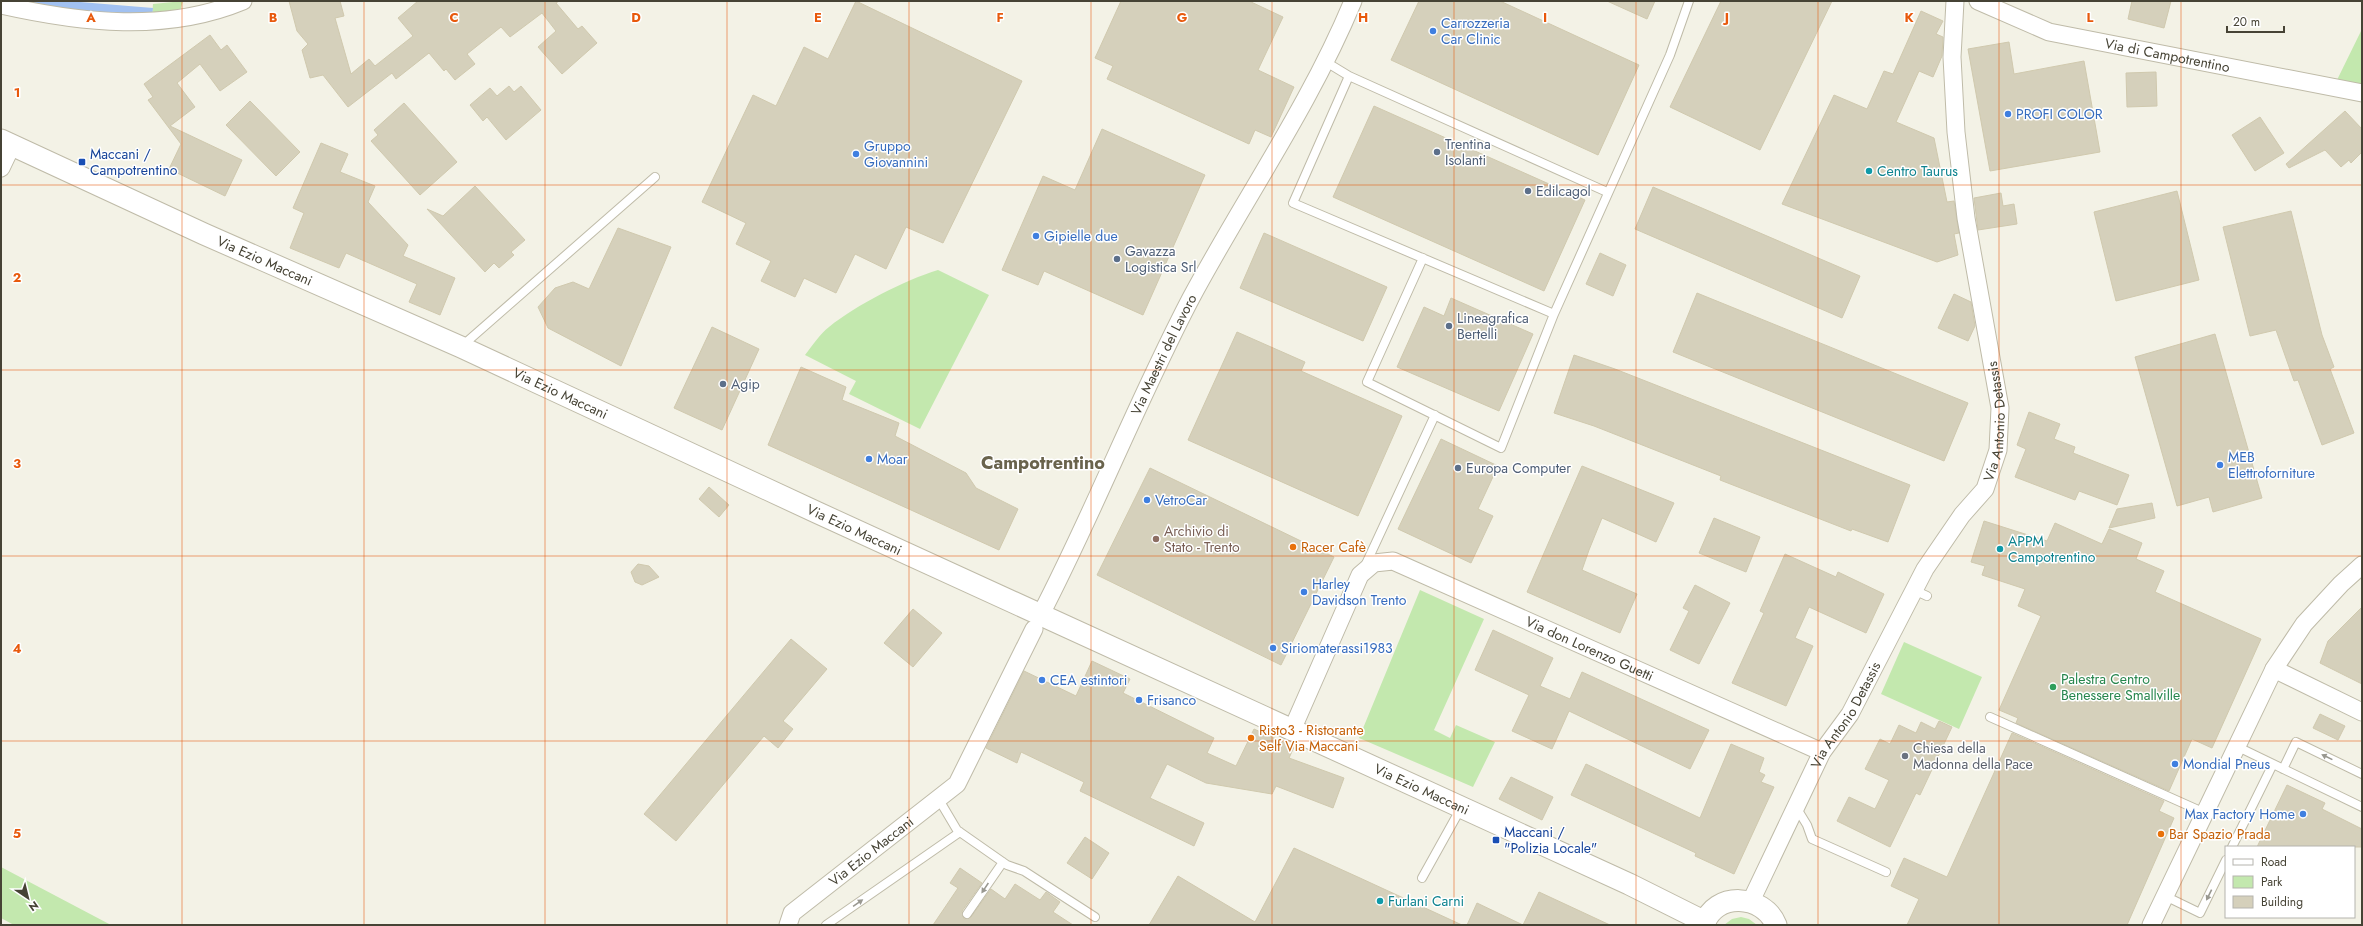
<svg xmlns="http://www.w3.org/2000/svg" width="2363" height="926" font-family="Jost,sans-serif">
<style>
.green{fill:#c3e8ae}
.water{fill:#a1c1f1}
.building{fill:#d5d0bb;stroke:#d0c9ae}
.lines{fill:none;stroke-linecap:round;stroke-linejoin:round}
.service-casing{stroke:#bfbba8;stroke-width:10}
.minor-casing{stroke:#bfbba8;stroke-width:19}
.tertiary-casing{stroke:#bfbba8;stroke-width:23}
.service{stroke:#fff;stroke-width:8}
.minor{stroke:#fff;stroke-width:17}
.tertiary{stroke:#fff;stroke-width:21}
.oneway{fill:#999890}
.grid{fill:none;stroke:#e8590c;stroke-width:1;stroke-opacity:0.55}
.shop-dot{fill:#3f7fe0;stroke:#fff;stroke-width:1.5}
.service-dot{fill:#5c6f8a;stroke:#fff;stroke-width:1.5}
.transit-dot{fill:#1a4fb4;stroke:#fff;stroke-width:1.5}
.culture-dot{fill:#0f9aa8;stroke:#fff;stroke-width:1.5}
.education-dot{fill:#8d6e63;stroke:#fff;stroke-width:1.5}
.food-dot{fill:#e8710a;stroke:#fff;stroke-width:1.5}
.leisure-dot{fill:#2e9e5b;stroke:#fff;stroke-width:1.5}
.worship-dot{fill:#6b7280;stroke:#fff;stroke-width:1.5}
.labels{text-anchor:middle;stroke-width:3;stroke-linejoin:round;paint-order:stroke}
.shop-label{font-size:14px;fill:#366cbe;stroke:#fff;text-anchor:start}
.street-label{font-size:14px;fill:#464335;stroke:#fff}
.service-label{font-size:14px;fill:#4e5e75;stroke:#fff;text-anchor:start}
.transit-label{font-size:14px;fill:#164399;stroke:#fff;text-anchor:start}
.culture-label{font-size:14px;fill:#0d838f;stroke:#fff;text-anchor:start}
.education-label{font-size:14px;fill:#785e54;stroke:#fff;text-anchor:start}
.food-label{font-size:14px;fill:#c56008;stroke:#fff;text-anchor:start}
.leisure-label{font-size:14px;fill:#27864d;stroke:#fff;text-anchor:start}
.worship-label{font-size:14px;fill:#5b616d;stroke:#fff;text-anchor:start}
.district-label{font-size:18px;font-weight:bold;fill:#69634c;stroke:#fff}
.grid-label{font-size:13px;text-anchor:middle;font-weight:bold;fill:#e8590c;stroke:#fff;stroke-width:3;stroke-linejoin:round;paint-order:stroke}
</style>
<rect width="100%" height="100%" fill="#f3f2e6"/>
<path class="green" d="M 183,1 L 180,11 L 152,17 L 153,4 Z
M 2362,29 L 2362,85 L 2337,80 Z
M 938,270 L 989,295 L 920,429 L 849,394 L 856,381 L 805,355 C 812,346 820,334 829,327 C 856,305 905,280 938,270 Z
M 1420,590 L 1484,619 L 1434,730 L 1450,738 L 1456,725 L 1495,742 L 1473,787 L 1359,738 Z
M 1904,642 L 1982,677 L 1959,729 L 1881,694 Z
M 1,867 L 111,925 L 14,925 L 1,918 Z
M 1741,917 L 1749,919 L 1757,925 L 1724,925 L 1732,919 Z"/>
<path class="water" d="M 7,1 L 68,1 L 153,8 L 152,17 L 92,12 Z"/>
<path class="building" d="M 289,1 L 340,1 L 344,16 L 335,18 L 351,74 L 369,59 L 375,66 L 413,36 L 398,18 L 418,1 L 559,1 L 556,3 L 578,29 L 582,26 L 597,43 L 562,74 L 538,47 L 556,31 L 542,13 L 510,37 L 501,27 L 467,54 L 475,64 L 455,80 L 446,69 L 444,71 L 429,53 L 396,79 L 392,73 L 348,107 L 323,75 L 310,78 L 302,50 L 308,44 L 297,31 Z
M 856,1 L 1022,81 L 943,243 L 906,227 L 886,269 L 855,254 L 836,293 L 804,278 L 795,297 L 761,281 L 771,261 L 736,244 L 746,223 L 702,202 L 753,95 L 776,106 L 804,47 L 828,59 Z
M 1121,1 L 1249,1 L 1283,17 L 1258,70 L 1294,87 L 1271,137 L 1255,130 L 1249,144 L 1107,79 L 1113,66 L 1095,58 Z
M 1419,1 L 1500,1 L 1639,65 L 1598,155 L 1391,60 Z
M 1607,1 L 1655,1 L 1647,19 Z
M 1721,1 L 1832,1 L 1760,150 L 1670,107 Z
M 2132,1 L 2171,1 L 2164,28 L 2128,19 Z
M 1921,11 L 1943,21 L 1936,34 L 1943,37 L 1942,56 L 1933,77 L 1919,71 L 1896,122 L 1934,138 L 1947,202 L 1954,201 L 1959,233 L 1954,234 L 1958,255 L 1937,262 L 1782,204 L 1834,95 L 1867,109 L 1884,71 L 1893,74 Z
M 210,35 L 221,50 L 227,45 L 247,72 L 220,91 L 200,64 L 177,83 L 195,107 L 170,126 L 242,160 L 225,196 L 169,169 L 181,144 L 148,100 L 153,97 L 144,84 Z
M 2009,42 L 2014,74 L 2084,61 L 2100,152 L 1990,171 L 1968,49 Z
M 2156,72 L 2157,106 L 2127,107 L 2126,73 Z
M 509,86 L 514,92 L 521,86 L 541,110 L 506,140 L 487,117 L 483,121 L 470,105 L 490,88 L 497,96 Z
M 250,101 L 300,152 L 276,176 L 226,125 Z
M 404,103 L 457,162 L 420,195 L 371,141 L 378,135 L 374,130 Z
M 1374,106 L 1585,200 L 1544,291 L 1333,197 Z
M 2345,111 L 2362,129 L 2362,152 L 2351,163 L 2349,160 L 2341,167 L 2325,150 L 2289,168 L 2286,164 Z
M 2260,117 L 2284,153 L 2255,171 L 2232,135 Z
M 1102,129 L 1205,175 L 1143,315 L 1044,271 L 1038,285 L 1002,270 L 1043,176 L 1075,190 Z
M 321,143 L 348,154 L 340,172 L 375,186 L 368,202 L 408,245 L 403,256 L 455,278 L 440,315 L 409,302 L 417,284 L 346,253 L 339,268 L 290,248 L 304,213 L 293,208 Z
M 475,186 L 525,240 L 511,252 L 514,255 L 499,268 L 494,263 L 485,272 L 427,209 L 443,216 Z
M 1653,187 L 1860,276 L 1842,318 L 1635,229 Z
M 2177,191 L 2199,280 L 2116,301 L 2094,212 Z
M 2001,193 L 2003,206 L 2014,204 L 2017,224 L 1978,230 L 1974,198 Z
M 2291,211 L 2322,335 L 2334,367 L 2330,369 L 2354,433 L 2322,445 L 2298,380 L 2294,381 L 2276,330 L 2250,336 L 2223,227 Z
M 618,228 L 671,247 L 621,366 L 548,328 L 538,307 L 555,288 L 573,282 L 589,289 Z
M 1264,233 L 1387,287 L 1363,341 L 1240,288 Z
M 1600,253 L 1626,265 L 1613,296 L 1586,284 Z
M 1697,293 L 1968,403 L 1944,461 L 1673,352 Z
M 1954,294 L 1971,302 L 1975,326 L 1968,341 L 1938,328 Z
M 1451,298 L 1533,334 L 1499,411 L 1397,367 L 1424,307 L 1444,316 Z
M 712,327 L 759,349 L 722,430 L 674,408 Z
M 1237,332 L 1305,362 L 1301,371 L 1402,416 L 1358,516 L 1188,440 Z
M 2215,334 L 2262,498 L 2213,512 L 2209,497 L 2177,506 L 2135,357 Z
M 1574,355 L 1615,369 L 1910,485 L 1888,542 L 1852,529 L 1851,531 L 1720,480 L 1721,476 L 1594,426 L 1554,413 Z
M 801,367 L 846,387 L 842,400 L 899,423 L 895,436 L 966,473 L 976,488 L 1018,509 L 999,550 L 768,445 Z
M 2029,412 L 2060,424 L 2054,439 L 2075,447 L 2073,453 L 2129,475 L 2117,505 L 2079,491 L 2075,500 L 2015,477 L 2026,449 L 2017,445 Z
M 1441,439 L 1498,466 L 1478,509 L 1493,516 L 1471,563 L 1398,529 Z
M 1582,466 L 1674,503 L 1656,542 L 1602,518 L 1589,550 L 1582,570 L 1637,594 L 1620,633 L 1527,592 Z
M 1150,468 L 1334,557 L 1281,665 L 1097,575 Z
M 709,487 L 729,505 L 719,517 L 699,499 Z
M 2152,503 L 2155,518 L 2109,528 L 2117,509 Z
M 1714,518 L 1760,537 L 1746,572 L 1699,553 Z
M 1984,521 L 2047,541 L 2055,523 L 2102,544 L 2109,529 L 2142,543 L 2136,559 L 2164,571 L 2155,592 L 2261,639 L 2212,748 L 2192,739 L 2169,791 L 2016,723 L 2018,718 L 1999,710 L 2041,616 L 2018,606 L 2025,589 L 1982,575 L 1985,566 L 1971,562 Z
M 1785,554 L 1836,577 L 1838,572 L 1884,594 L 1866,633 L 1809,607 L 1795,638 L 1813,646 L 1786,706 L 1732,683 L 1764,613 L 1760,611 Z
M 638,564 L 649,566 L 659,577 L 642,585 L 635,582 L 631,572 Z
M 1695,585 L 1730,603 L 1699,664 L 1670,650 L 1689,611 L 1683,608 Z
M 2362,607 L 2362,684 L 2320,663 L 2328,641 Z
M 913,609 L 942,633 L 913,667 L 884,643 Z
M 1493,630 L 1553,658 L 1540,686 L 1570,699 L 1582,672 L 1709,730 L 1690,769 L 1569,711 L 1552,749 L 1512,731 L 1529,695 L 1475,670 Z
M 791,639 L 827,669 L 783,721 L 793,729 L 778,748 L 764,736 L 676,841 L 644,814 Z
M 1092,661 L 1130,679 L 1123,693 L 1214,738 L 1207,753 L 1236,766 L 1254,729 L 1294,747 L 1289,758 L 1344,778 L 1333,808 L 1276,786 L 1272,794 L 1206,783 L 1167,764 L 1150,798 L 1204,823 L 1194,846 L 1080,791 L 1084,782 L 1021,752 L 1017,763 L 986,748 L 1024,671 L 1076,696 Z
M 2320,714 L 2345,726 L 2338,740 L 2313,728 Z
M 1939,721 L 1952,727 L 1920,795 L 1916,793 L 1890,847 L 1837,821 L 1849,797 L 1875,809 L 1889,780 L 1865,769 L 1880,739 L 1890,744 L 1899,725 L 1916,733 L 1921,722 L 1935,729 Z
M 2012,733 L 2164,801 L 2159,811 L 2174,818 L 2127,925 L 1907,925 L 1919,899 L 1891,886 L 1904,858 L 1947,877 Z
M 1731,744 L 1764,758 L 1759,772 L 1765,775 L 1761,782 L 1774,787 L 1734,874 L 1695,856 L 1696,853 L 1571,795 L 1586,764 L 1700,818 Z
M 1511,777 L 1553,797 L 1542,820 L 1499,799 Z
M 2287,785 L 2325,803 L 2322,809 L 2362,829 L 2362,847 L 2257,847 Z
M 1085,837 L 1109,853 L 1092,879 L 1067,863 Z
M 1294,848 L 1360,878 L 1462,925 L 1149,925 L 1178,876 L 1255,922 Z
M 960,868 L 982,883 L 962,911 L 964,919 L 971,917 L 991,889 L 1005,899 L 1015,884 L 1040,900 L 1046,892 L 1060,902 L 1053,912 L 1073,925 L 933,925 L 958,888 L 950,883 Z
M 1539,892 L 1610,925 L 1467,925 L 1477,903 L 1523,925 Z"/>
<g class="lines">
<g class="service-casing">
<path id="service" d="M 1326,62 L 1349,76 L 1607,192
M 1349,76 L 1293,203 L 1554,314
M 1423,258 L 1367,382 L 1501,448 L 1554,314 L 1670,55 L 1689,1
M 462,346 L 655,177
M 1365,566 L 1435,415
M 1914,590 L 1927,596
M 1990,717 L 2205,813
M 2238,747 L 2362,807
M 2283,769 L 2296,742 L 2362,774
M 938,798 L 957,830 L 1007,865 L 1024,871 L 1095,917
M 1796,807 L 1807,825 L 1812,839 L 1886,872
M 2232,847 L 2273,764
M 1422,878 L 1461,808
M 2165,896 L 2200,913 L 2226,860
M 967,914 L 1003,862
M 826,925 L 960,832"/>
</g>
<g class="minor-casing">
<g id="minor">
<path id="s1" d="M 1978,1 L 2049,32 L 2362,93"/>
<path d="M 1,5 C 81,23 166,33 243,1"/>
<path d="M 1,168 L 12,145"/>
<path id="s2" d="M 1041,614 C 1095,510 1137,401 1191,298 C 1244,199 1310,105 1353,1"/>
<path d="M 2274,669 L 2362,712"/>
<path id="s3" d="M 1292,730 L 1360,575 L 1374,563 L 1393,561 L 1822,752"/>
<path id="s4" d="M 1751,901 L 1822,752 L 1850,714 L 1925,569 L 1962,515 L 1985,489 L 1998,450 L 2000,408 L 1966,218 L 1956,132 L 1952,57 L 1955,1"/>
<path id="s5" d="M 788,925 L 792,913 L 957,784 L 1034,629"/>
<path d="M 2151,925 L 2274,669 L 2304,624 L 2341,584 L 2362,565"/>
</g>
</g>
<g class="tertiary-casing">
<g id="tertiary">
<path id="s6" d="M 1,140 L 204,234 L 461,347 L 816,512 L 1629,884 L 1705,922"/>
<path d="M 1704,925 C 1714,891 1764,894 1776,925"/>
</g>
</g>
<use href="#service" class="service"/>
<use href="#minor" class="minor"/>
<use href="#tertiary" class="tertiary"/>
</g>
<defs><path id="oneway-solid" d="M-6-.8H1V-3.2L6.5 0L1 3.2V.8H-6Z"/></defs>
<g class="oneway">
<use href="#oneway-solid" transform="translate(2327 757) rotate(-154)"/>
<use href="#oneway-solid" transform="translate(985 888) rotate(124)"/>
<use href="#oneway-solid" transform="translate(2209 895) rotate(116)"/>
<use href="#oneway-solid" transform="translate(858 903) rotate(-35)"/>
</g>
<path class="grid" d="M 182,1 L 182,925M 364,1 L 364,925M 545,1 L 545,925M 727,1 L 727,925M 909,1 L 909,925M 1091,1 L 1091,925M 1272,1 L 1272,925M 1454,1 L 1454,925M 1636,1 L 1636,925M 1818,1 L 1818,925M 1999,1 L 1999,925M 2181,1 L 2181,925M 1,185 L 2362,185M 1,370 L 2362,370M 1,556 L 2362,556M 1,741 L 2362,741"/>
<g class="shop-dot">
<circle cx="1433" cy="31" r="4"/>
<circle cx="2008" cy="114" r="4"/>
<circle cx="856" cy="154" r="4"/>
<circle cx="1036" cy="236" r="4"/>
<circle cx="869" cy="459" r="4"/>
<circle cx="2220" cy="465" r="4"/>
<circle cx="1147" cy="500" r="4"/>
<circle cx="1304" cy="592" r="4"/>
<circle cx="1273" cy="648" r="4"/>
<circle cx="1042" cy="680" r="4"/>
<circle cx="1139" cy="700" r="4"/>
<circle cx="2175" cy="764" r="4"/>
<circle cx="2303" cy="814" r="4"/>
</g>
<g class="service-dot">
<circle cx="1437" cy="152" r="4"/>
<circle cx="1528" cy="191" r="4"/>
<circle cx="1117" cy="259" r="4"/>
<circle cx="1449" cy="326" r="4"/>
<circle cx="723" cy="384" r="4"/>
<circle cx="1458" cy="468" r="4"/>
</g>
<g class="transit-dot">
<rect x="78" y="158" width="8" height="8" rx="2"/>
<rect x="1492" y="836" width="8" height="8" rx="2"/>
</g>
<g class="culture-dot">
<circle cx="1869" cy="171" r="4"/>
<circle cx="2000" cy="549" r="4"/>
<circle cx="1380" cy="901" r="4"/>
</g>
<circle class="education-dot" cx="1156" cy="539" r="4"/>
<g class="food-dot">
<circle cx="1293" cy="547" r="4"/>
<circle cx="1251" cy="738" r="4"/>
<circle cx="2161" cy="834" r="4"/>
</g>
<circle class="leisure-dot" cx="2053" cy="687" r="4"/>
<circle class="worship-dot" cx="1905" cy="756" r="4"/>
<g class="labels">
<g class="shop-label">
<text x="1441" y="28">Carrozzeria<tspan x="1441" dy="16">Car Clinic</tspan></text>
<text x="2016" y="119">PROFI COLOR</text>
<text x="864" y="151">Gruppo<tspan x="864" dy="16">Giovannini</tspan></text>
<text x="1044" y="241">Gipielle due</text>
<text x="2228" y="462">MEB<tspan x="2228" dy="16">Elettroforniture</tspan></text>
<text x="877" y="464">Moar</text>
<text x="1155" y="505">VetroCar</text>
<text x="1312" y="589">Harley<tspan x="1312" dy="16">Davidson Trento</tspan></text>
<text x="1281" y="653">Siriomaterassi1983</text>
<text x="1050" y="685">CEA estintori</text>
<text x="1147" y="705">Frisanco</text>
<text x="2183" y="769">Mondial Pneus</text>
<text x="2295" y="819" text-anchor="end">Max Factory Home</text>
</g>
<g class="street-label">
<text dy="5" stroke="none"><textPath href="#s1" startOffset="198">Via di Campotrentino</textPath></text>
<text dy="5" stroke="none"><textPath href="#s6" startOffset="290">Via Ezio Maccani</textPath></text>
<text dy="5" stroke="none"><textPath href="#s2" startOffset="287">Via Maestri del Lavoro</textPath></text>
<text dy="5" stroke="none"><textPath href="#s6" startOffset="614">Via Ezio Maccani</textPath></text>
<text dy="5" stroke="none"><textPath href="#s4" startOffset="545">Via Antonio Detassis</textPath></text>
<text dy="5" stroke="none"><textPath href="#s6" startOffset="938">Via Ezio Maccani</textPath></text>
<text dy="5" stroke="none"><textPath href="#s3" startOffset="422">Via don Lorenzo Guetti</textPath></text>
<text dy="5" stroke="none"><textPath href="#s4" startOffset="209">Via Antonio Detassis</textPath></text>
<text dy="5" stroke="none"><textPath href="#s6" startOffset="1562">Via Ezio Maccani</textPath></text>
<text dy="5" stroke="none"><textPath href="#s5" startOffset="113">Via Ezio Maccani</textPath></text>
</g>
<g class="service-label">
<text x="1445" y="149">Trentina<tspan x="1445" dy="16">Isolanti</tspan></text>
<text x="1536" y="196">Edilcagol</text>
<text x="1125" y="256">Gavazza<tspan x="1125" dy="16">Logistica Srl</tspan></text>
<text x="1457" y="323">Lineagrafica<tspan x="1457" dy="16">Bertelli</tspan></text>
<text x="731" y="389">Agip</text>
<text x="1466" y="473">Europa Computer</text>
</g>
<g class="transit-label">
<text x="90" y="159">Maccani /<tspan x="90" dy="16">Campotrentino</tspan></text>
<text x="1504" y="837">Maccani /<tspan x="1504" dy="16">"Polizia Locale"</tspan></text>
</g>
<g class="culture-label">
<text x="1877" y="176">Centro Taurus</text>
<text x="2008" y="546">APPM<tspan x="2008" dy="16">Campotrentino</tspan></text>
<text x="1388" y="906">Furlani Carni</text>
</g>
<g class="education-label">
<text x="1164" y="536">Archivio di<tspan x="1164" dy="16">Stato - Trento</tspan></text>
</g>
<g class="food-label">
<text x="1301" y="552">Racer Cafè</text>
<text x="1259" y="735">Risto3 - Ristorante<tspan x="1259" dy="16">Self Via Maccani</tspan></text>
<text x="2169" y="839">Bar Spazio Prada</text>
</g>
<g class="leisure-label">
<text x="2061" y="684">Palestra Centro<tspan x="2061" dy="16">Benessere Smallville</tspan></text>
</g>
<g class="worship-label">
<text x="1913" y="753">Chiesa della<tspan x="1913" dy="16">Madonna della Pace</tspan></text>
</g>
<g class="district-label">
<text x="1043" y="469">Campotrentino</text>
</g>
</g>
<g class="grid-label">
<text x="91" y="22">A</text>
<text x="273" y="22">B</text>
<text x="454" y="22">C</text>
<text x="636" y="22">D</text>
<text x="818" y="22">E</text>
<text x="1000" y="22">F</text>
<text x="1182" y="22">G</text>
<text x="1363" y="22">H</text>
<text x="1545" y="22">I</text>
<text x="1727" y="22">J</text>
<text x="1909" y="22">K</text>
<text x="2090" y="22">L</text>
<text x="17" y="97">1</text>
<text x="17" y="282">2</text>
<text x="17" y="468">3</text>
<text x="17" y="653">4</text>
<text x="17" y="838">5</text>
</g>
<rect width="2363" height="926" fill="none" stroke="#464335" stroke-width="4"/>
<rect x="2225" y="846" width="130" height="72" fill="#ffffff" stroke="#b5b4ae"/>
<rect x="2233" y="859" width="20" height="6" fill="#ffffff" stroke="#b5b4ae"/>
<text x="2261" y="866" font-size="12" fill="#464335">Road</text>
<rect x="2233" y="876" width="20" height="12" fill="#c3e8ae" stroke="#b5b4ae"/>
<text x="2261" y="886" font-size="12" fill="#464335">Park</text>
<rect x="2233" y="896" width="20" height="12" fill="#d5d0bb" stroke="#b5b4ae"/>
<text x="2261" y="906" font-size="12" fill="#464335">Building</text>
<g transform="translate(28 898) rotate(145)" stroke="#ffffff" stroke-width="3" paint-order="stroke">
<path d="M0-3L7 15L0 10L-7 15Z" fill="#464335"/>
<text y="-6" font-size="11" font-weight="bold" text-anchor="middle" fill="#464335">N</text>
</g>
<path d="M2227 26v6h57v-6" fill="none" stroke="#464335" stroke-width="2"/>
<text x="2233" y="26" font-size="12" fill="#464335" stroke="#ffffff" stroke-width="3" paint-order="stroke">20 m</text>
</svg>
